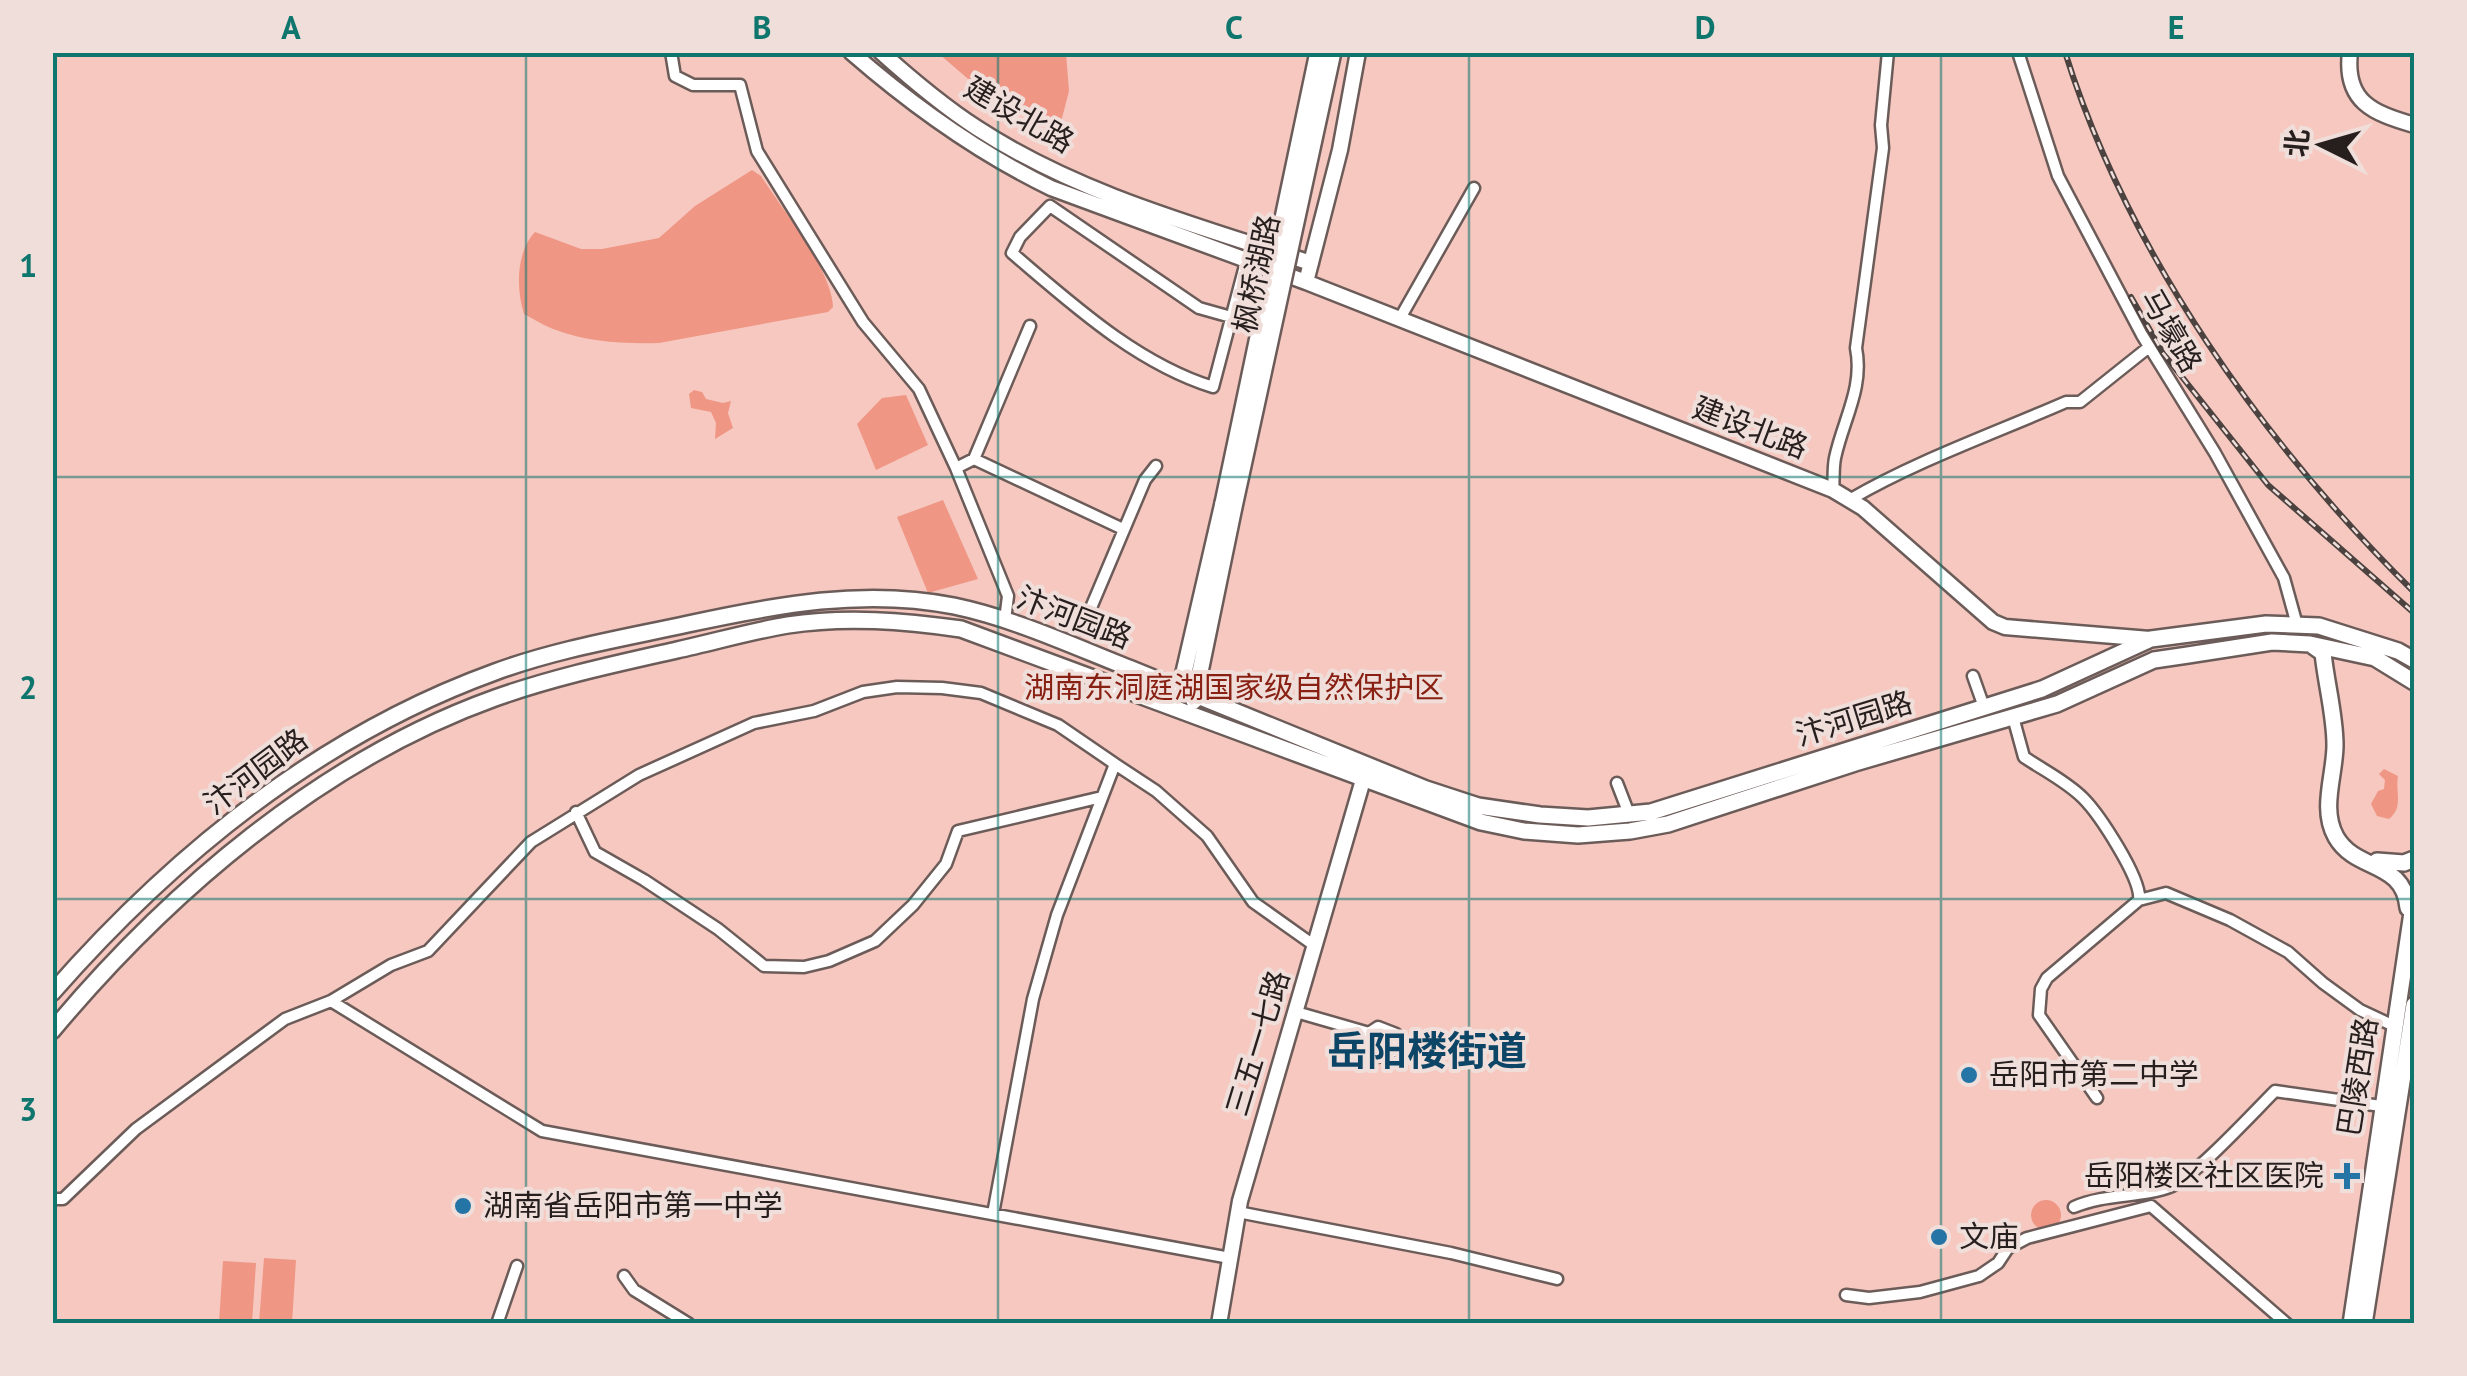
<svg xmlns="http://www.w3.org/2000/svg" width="2467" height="1376" font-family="'PT Sans','Noto Sans SC',sans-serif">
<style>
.green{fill:#f6c8bf}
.water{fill:#ef9685}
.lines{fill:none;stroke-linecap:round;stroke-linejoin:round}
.street-casing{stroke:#6c5c59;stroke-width:15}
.secondary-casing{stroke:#6c5c59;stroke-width:19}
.primary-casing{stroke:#6c5c59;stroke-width:20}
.street{stroke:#fff;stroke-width:10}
.secondary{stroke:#fff;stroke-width:14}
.primary{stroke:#fff;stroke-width:15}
.rail-casing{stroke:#4c4341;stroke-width:6}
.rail{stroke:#f0deda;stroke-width:2.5;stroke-dasharray:8;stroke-linecap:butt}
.primary-bridge-casing{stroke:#6c5c59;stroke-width:20;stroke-linecap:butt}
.primary-bridge{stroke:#fff;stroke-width:15}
.grid{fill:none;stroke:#0f766e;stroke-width:2.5;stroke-opacity:0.55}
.poi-dot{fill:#2574a6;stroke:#f0deda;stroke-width:4}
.labels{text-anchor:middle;stroke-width:8;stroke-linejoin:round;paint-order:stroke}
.street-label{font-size:30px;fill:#261f1e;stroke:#f0deda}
.park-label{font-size:30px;fill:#882113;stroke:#f0deda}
.poi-label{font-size:30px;fill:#261f1e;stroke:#f0deda;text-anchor:start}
.district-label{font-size:40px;font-weight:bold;fill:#0d4567;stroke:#f0deda}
.neatline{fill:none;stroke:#0f766e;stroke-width:4}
.grid-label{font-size:32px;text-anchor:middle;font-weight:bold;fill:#0f766e}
</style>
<rect width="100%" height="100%" fill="#f0deda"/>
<path class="green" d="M 53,53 L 2414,53 L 2414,1323 L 53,1323 Z"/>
<path class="water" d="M 938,53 L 1066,53 L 1069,91 L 1061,122 L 1050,124 L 967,78 Z
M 752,170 L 761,176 C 781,208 832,270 833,307 L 828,312 L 659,343 C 623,344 587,342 553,329 C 543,325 534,319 524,314 C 516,289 516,252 535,232 L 581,249 L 602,249 L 659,238 L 695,206 Z
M 694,390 L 702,392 L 706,399 L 723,403 L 731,401 L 728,413 L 733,428 L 715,439 L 716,423 L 711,412 L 691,408 L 689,394 Z
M 906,395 L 928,445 L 876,470 L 857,424 L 882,398 Z
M 943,500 L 978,579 L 928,593 L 897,517 Z
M 2384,769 L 2398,776 C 2395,792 2404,807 2389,819 L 2377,816 L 2371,804 L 2378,791 L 2384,789 L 2385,780 L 2379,774 Z
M2031 1215a15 15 0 1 1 30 0a15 15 0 1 1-30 0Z
M 264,1258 L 296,1260 L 292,1323 L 259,1323 Z
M 223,1261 L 256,1263 L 252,1323 L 219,1323 Z"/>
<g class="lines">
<g class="street-casing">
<path id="street" d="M 671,52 L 675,76 L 693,85 L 740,85 L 757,151 L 863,322 L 919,389 L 956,468 L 1008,596 L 1005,620
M 2018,52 L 2058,176 L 2142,335 L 2215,453 L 2284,578 L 2297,625
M 1231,317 L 1199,308 L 1050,206 L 1020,237 L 1012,253 C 1072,304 1136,363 1213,387 L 1251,243
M 1399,320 L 1474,188
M 974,459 L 1030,326
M 956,468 L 974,459 L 1123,529
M 1833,490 C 1834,479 1833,468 1835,458 C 1843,420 1864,388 1856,348 L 1883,148 L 1881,125 L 1888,52
M 1851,499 C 1916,461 1995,433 2066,402 L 2080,402 L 2149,347
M 1082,629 L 1145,480 L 1156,466
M 1973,676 L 1984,707
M 2013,717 L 2024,757 C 2043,770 2066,781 2083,798 C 2099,814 2142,879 2139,900 L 2166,893 L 2230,920 L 2288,952 L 2323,983 L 2360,1010 L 2394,1026
M 1617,783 L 1629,814
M 576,812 L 595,852 L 644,880 L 718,929 L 764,966 L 804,967 L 829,961 L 875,941 L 913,905 L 946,864 L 958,831 L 1102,797
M 331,1001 L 542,1131 L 1230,1258
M 1296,1012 L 1369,1033 L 1378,1027 L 1396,1034 L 1398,1048 L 1386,1056 L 1375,1057 L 1369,1046 L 1369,1033
M 2097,1098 L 2039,1015 L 2041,989 L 2047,978 L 2139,900
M 52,1199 L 63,1199 L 136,1129 L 285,1019 L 331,1001 L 391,965 L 428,951 L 531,842 L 639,775 L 754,723 L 814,711 L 863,692 L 897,687 L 942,688 L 981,693 L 1058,725 L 1115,764
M 2074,1207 C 2106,1193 2143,1198 2172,1186 C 2195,1176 2254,1112 2275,1091 L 2381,1106
M 1238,1212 L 1451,1253 L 1557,1279
M 993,1214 L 1033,999 L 1057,915 L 1115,764 L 1156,791 L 1207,836 L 1253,902 L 1315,946
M 624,1276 L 634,1290 L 689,1324
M 1846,1295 L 1869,1298 L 1920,1292 L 1979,1276 L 1998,1263 L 2008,1248 L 2027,1238 L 2151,1206 L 2287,1324
M 497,1324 L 517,1266"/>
</g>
<g class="secondary-casing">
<path id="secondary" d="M 851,52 C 913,106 977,152 1051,188 L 1306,282 L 1833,490 L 1863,508 L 1993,622 L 2005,627 L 2150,639
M 881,52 C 911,79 943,106 977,128 C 1078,194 1198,226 1311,263
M 2350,52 C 2344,102 2373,113 2414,125
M 1306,282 L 1340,150 L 1358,52
M 1219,1324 L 1240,1201 L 1363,780"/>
</g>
<g class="primary-casing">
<path id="primary" d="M 2313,646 L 2323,653 C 2326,683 2335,715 2335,745 C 2335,775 2320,809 2336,837 C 2356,872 2404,860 2408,908
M 1179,694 L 1223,503
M 1194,701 L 1234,507
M 2377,861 L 2404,863 L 2414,859
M 52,993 C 173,855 321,735 495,672 C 557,649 624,638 688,624 C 776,605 864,588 954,606 C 1016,619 1075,647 1134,670 C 1232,709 1329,749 1426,789 L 1478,806 L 1540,815 L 1588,818 L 1651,812 L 2042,689 L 2151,639 L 2266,624 L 2319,626 L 2398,651 L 2414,660
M 52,1031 C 169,891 322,760 495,698 C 554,677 615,664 677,650 C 714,642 751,631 788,625 C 846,616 904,621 961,629 L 1481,822 L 1524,831 L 1578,835 L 1630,831 L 1668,824 L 1855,763 L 2057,704 L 2154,660 L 2188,655 L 2272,642 L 2310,644 L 2375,658 L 2414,682
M 2351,1324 L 2414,899
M 2364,1324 L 2414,1005"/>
</g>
<use href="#street" class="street"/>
<use href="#secondary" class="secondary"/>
<use href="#primary" class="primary"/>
<g class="rail-casing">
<path id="rail" d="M 2065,52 C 2128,254 2265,445 2414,592
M 2131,297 L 2163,353 L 2268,485 L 2414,613"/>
</g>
<use href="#rail" class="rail"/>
<g class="primary-bridge-casing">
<path id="primary-bridge" d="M 1223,503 L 1318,52
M 1234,507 L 1333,52"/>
</g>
<use href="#primary-bridge" class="primary-bridge"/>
</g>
<path class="grid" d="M 526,52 L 526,1324M 998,52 L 998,1324M 1469,52 L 1469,1324M 1941,52 L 1941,1324M 52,477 L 2414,477M 52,899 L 2414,899"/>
<g class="poi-dot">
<circle cx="1969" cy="1075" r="10"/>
<path d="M2342 1161h10v10h10v10h-10v10h-10v-10h-10v-10h10z"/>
<circle cx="463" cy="1206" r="10"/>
<circle cx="1939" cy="1237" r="10"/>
</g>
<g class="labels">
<g class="street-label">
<text transform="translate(1019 115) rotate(30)" y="10">建设北路</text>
<text transform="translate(1257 274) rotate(-78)" y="10">枫桥湖路</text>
<text transform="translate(2171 331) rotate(60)" y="10">马壕路</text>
<text transform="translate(1750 428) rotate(21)" y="10">建设北路</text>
<text transform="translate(1074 618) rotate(21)" y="10">汴河园路</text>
<text transform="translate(1854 719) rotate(-17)" y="10">汴河园路</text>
<text transform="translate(256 772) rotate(-37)" y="10">汴河园路</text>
<text transform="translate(1258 1043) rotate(-73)" y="10">三五一七路</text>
<text transform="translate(2358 1077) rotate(-81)" y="10">巴陵西路</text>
</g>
<g class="park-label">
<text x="1234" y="698">湖南东洞庭湖国家级自然保护区</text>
</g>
<g class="poi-label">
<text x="1989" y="1085">岳阳市第二中学</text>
<text x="2324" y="1186" text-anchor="end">岳阳楼区社区医院</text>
<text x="483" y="1216">湖南省岳阳市第一中学</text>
<text x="1959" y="1247">文庙</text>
</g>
<g class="district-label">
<text x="1427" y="1065">岳阳楼街道</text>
</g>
</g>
<rect width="2467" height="1376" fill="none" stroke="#f0deda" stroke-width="110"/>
<g transform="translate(2322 145) rotate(275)" stroke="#f0deda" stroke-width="8" paint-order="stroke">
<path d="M0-8L18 38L0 25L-18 38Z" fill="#261f1e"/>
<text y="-15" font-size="28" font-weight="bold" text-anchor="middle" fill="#261f1e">北</text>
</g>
<rect x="55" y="55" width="2357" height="1266" class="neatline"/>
<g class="grid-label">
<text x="291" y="39">A</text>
<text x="762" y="39">B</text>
<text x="1234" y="39">C</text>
<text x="1705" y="39">D</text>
<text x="2176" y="39">E</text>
<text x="28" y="277">1</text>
<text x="28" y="699">2</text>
<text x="28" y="1121">3</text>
</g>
</svg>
